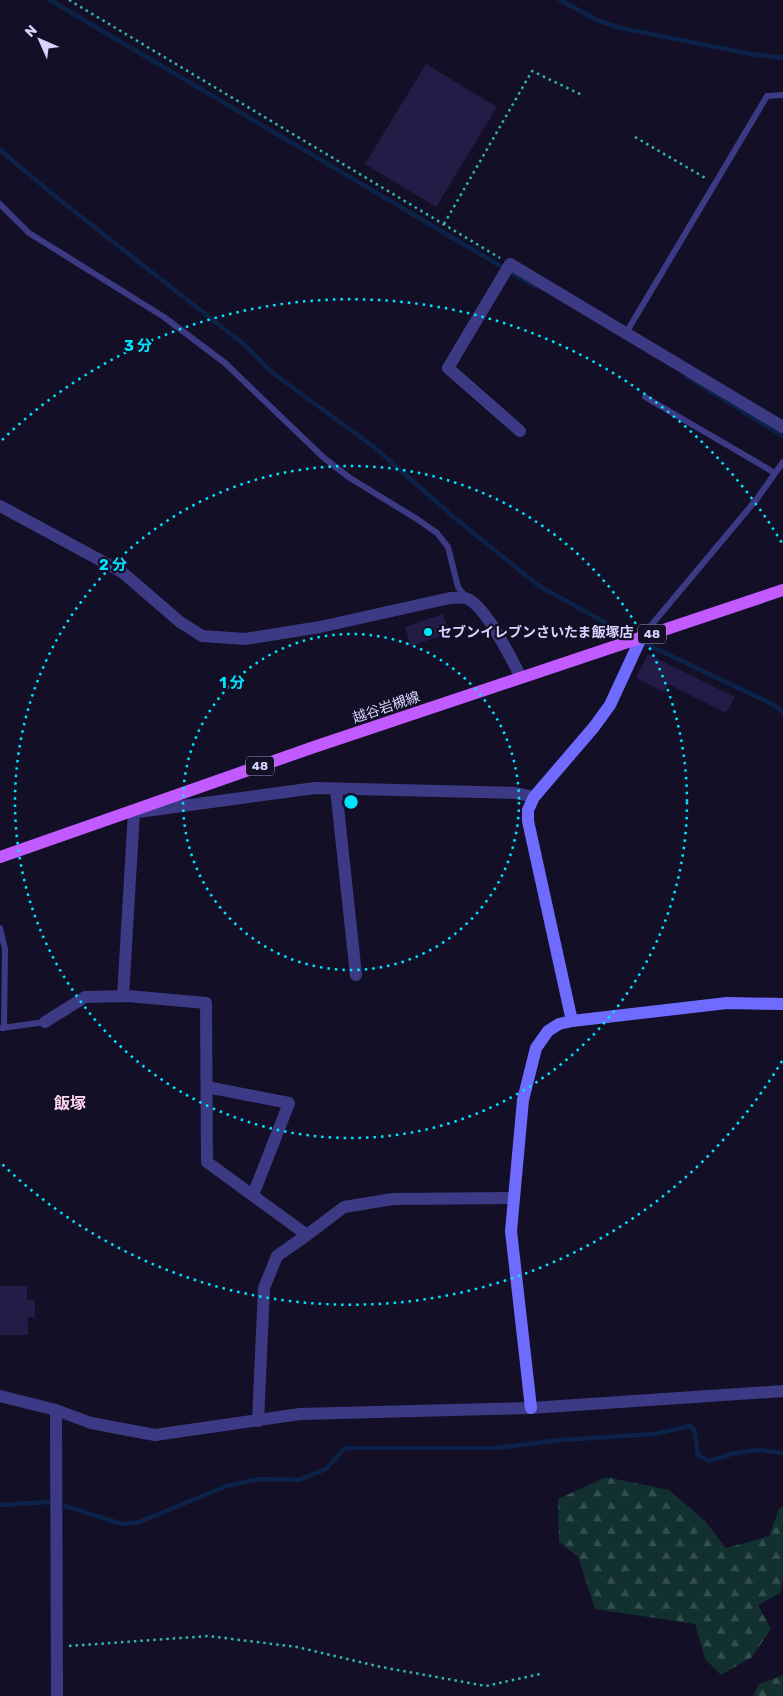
<svg xmlns="http://www.w3.org/2000/svg" width="783" height="1696" font-family="Rubik,'Noto Sans JP',sans-serif">
<style>
.forest{fill:url(#forest-firs)}
.lines{fill:none;stroke-linecap:round;stroke-linejoin:round}
.stream{stroke:#0c2248;stroke-width:4.5}
.building{fill:#241b47}
.path{stroke:#2fb8b0;stroke-width:2.5;stroke-dasharray:2.5 4;stroke-linecap:butt}
.lane{stroke:#3d3a85;stroke-width:6}
.street{stroke:#3d3a85;stroke-width:12}
.secondary{stroke:#6f6bff;stroke-width:12}
.primary{stroke:#c25bff;stroke-width:12}
.ring{fill:none;stroke:#00e5ff;stroke-width:2.5;stroke-dasharray:2.5 5}
.poi-dot{fill:#00e5ff;stroke:#130f26;stroke-width:2}
.labels{text-anchor:middle;stroke-width:4.5;stroke-linejoin:round;paint-order:stroke}
.shield{fill:#130f26;stroke:#9e99be;stroke-width:1}
.shield-label{font-size:12px;font-weight:bold;fill:#d9d4ff}
.poi-label{font-size:14px;font-weight:bold;fill:#d9d4ff;stroke:#130f26;text-anchor:start}
.street-label{font-size:14px;fill:#d9d4ff;stroke:#130f26}
.quarter-label{font-size:16px;font-weight:bold;fill:#ffd6f0;stroke:#130f26}
.centre{fill:#00e5ff;stroke:#130f26;stroke-width:2.5}
.ring-label{font-size:15px;text-anchor:middle;font-weight:bold;fill:#00e5ff;stroke:#130f26;stroke-width:4.5;stroke-linejoin:round;paint-order:stroke}
</style>
<defs>
<pattern id="forest-firs" width="22" height="20" patternUnits="userSpaceOnUse" patternTransform="scale(1.25)"><rect width="22" height="20" fill="#12302f"/><path d="M5 1l3.5 6h-7zM16 11l3.5 6h-7z" fill="#344d4e"/></pattern>
</defs>
<rect width="100%" height="100%" fill="#130f26"/>
<path class="forest" d="M 606,1477 L 669,1490 L 705,1521 L 726,1548 L 769,1536 L 779,1509 L 783,1506 L 783,1579 L 780,1593 L 758,1605 L 771,1629 L 752,1657 L 721,1675 L 705,1659 L 695,1624 L 595,1609 L 578,1557 L 559,1542 L 558,1499 Z
M 783,1675 L 783,1696 L 753,1696 L 759,1684 Z"/>
<g class="lines">
<path class="stream" d="M 50,0 L 536,287
M 560,0 L 599,21 L 621,28 L 751,54 L 783,58
M 0,150 L 56,197 L 246,346 L 270,371 L 374,447 L 456,519 L 539,586 L 633,638
M 686,376 L 783,436
M 642,642 L 772,704 L 783,712
M 0,1505 L 48,1502
M 65,1506 L 122,1524 L 139,1522 L 227,1486 L 259,1479 L 299,1480 L 326,1469 L 345,1448 L 496,1448 L 561,1440 L 655,1434 L 690,1426 L 694,1430 L 698,1455 L 709,1461 L 735,1453 L 758,1450 L 783,1453"/>
</g>
<path class="building" d="M 426,64 L 497,107 L 436,207 L 365,164 Z
M 443,614 L 449,633 L 411,646 L 405,627 Z
M 648,654 L 735,697 L 726,713 L 668,684 L 664,692 L 636,678 Z
M 0,1286 L 27,1286 L 27,1300 L 35,1300 L 35,1317 L 28,1317 L 28,1335 L 0,1335 Z"/>
<g class="lines">
<path class="path" d="M 69,0 L 500,258
M 635,137 L 707,179
M 444,224 L 532,71 L 584,96
M 69,1646 L 208,1636 L 297,1647 L 381,1667 L 486,1686 L 540,1674"/>
<path class="lane" d="M 0,204 L 29,233 L 164,317 L 225,363 L 324,458 L 350,478 L 417,519 L 437,533 L 448,547 L 458,587 L 466,597
M 626,333 L 767,96 L 783,95
M 645,397 L 775,473
M 643,635 L 756,500 L 783,462
M 0,928 L 5,949 L 4,1028
M 2,1028 L 45,1022"/>
<path class="street" d="M 520,431 L 448,368 L 510,264 L 783,427
M 0,506 L 122,572 L 180,622 L 202,636 L 245,639 L 320,627 L 450,598 C 455,598 461,597 465,598 C 485,603 511,659 521,677
M 336,789 L 356,975
M 138,812 L 315,788 L 516,793 L 534,797
M 123,996 L 134,812
M 45,1022 L 85,997 L 128,996 L 206,1003 L 207,1162 L 307,1235 L 344,1207 L 393,1199 L 514,1198
M 207,1087 L 289,1103 L 253,1195
M 0,1396 L 56,1410 L 91,1423 L 155,1435 L 300,1414 L 531,1408 L 783,1391
M 56,1410 L 57,1696
M 258,1421 L 264,1288 L 277,1256 L 307,1235"/>
<path class="secondary" d="M 572,1021 L 528,821 L 528,810 L 534,797 L 594,727 L 610,705 L 641,638
M 531,1408 L 511,1231 L 523,1100 L 536,1048 L 548,1031 L 559,1024 L 572,1021 L 727,1003 L 783,1004"/>
<path class="primary" d="M 0,857 L 314,747 L 783,590"/>
</g>
<g class="ring">
<circle cx="351" cy="802" r="168"/>
<circle cx="351" cy="802" r="336"/>
<path d="M782 1061A503 503 0 0 1 2 1164M2 440A503 503 0 0 1 782 543"/>
</g>
<circle class="poi-dot" cx="428" cy="632" r="5"/>
<g class="labels">
<g class="shield">
<rect x="638" y="624.5" width="28" height="19" rx="4"/>
<rect x="246" y="756.5" width="28" height="19" rx="4"/>
</g>
<g class="shield-label">
<text x="652" y="638">48</text>
<text x="260" y="770">48</text>
</g>
<g class="poi-label">
<text x="438" y="637">セブンイレブンさいたま飯塚店</text>
</g>
<g class="street-label">
<text transform="translate(386 707) rotate(-19)" y="5">越谷岩槻線</text>
</g>
<g class="quarter-label">
<text x="70" y="1109">飯塚</text>
</g>
</g>
<circle cx="351" cy="802" r="8" class="centre"/>
<g class="ring-label">
<text x="138" y="351">3 分</text>
<text x="113" y="570">2 分</text>
<text x="232" y="688">1 分</text>
</g>
<g transform="translate(40 40) rotate(315)" stroke="#130f26" stroke-width="4" paint-order="stroke">
<path d="M0-4L9 19L0 12L-9 19Z" fill="#d9d4ff"/>
<text y="-8" font-size="14" font-weight="bold" text-anchor="middle" fill="#d9d4ff">N</text>
</g>
</svg>
